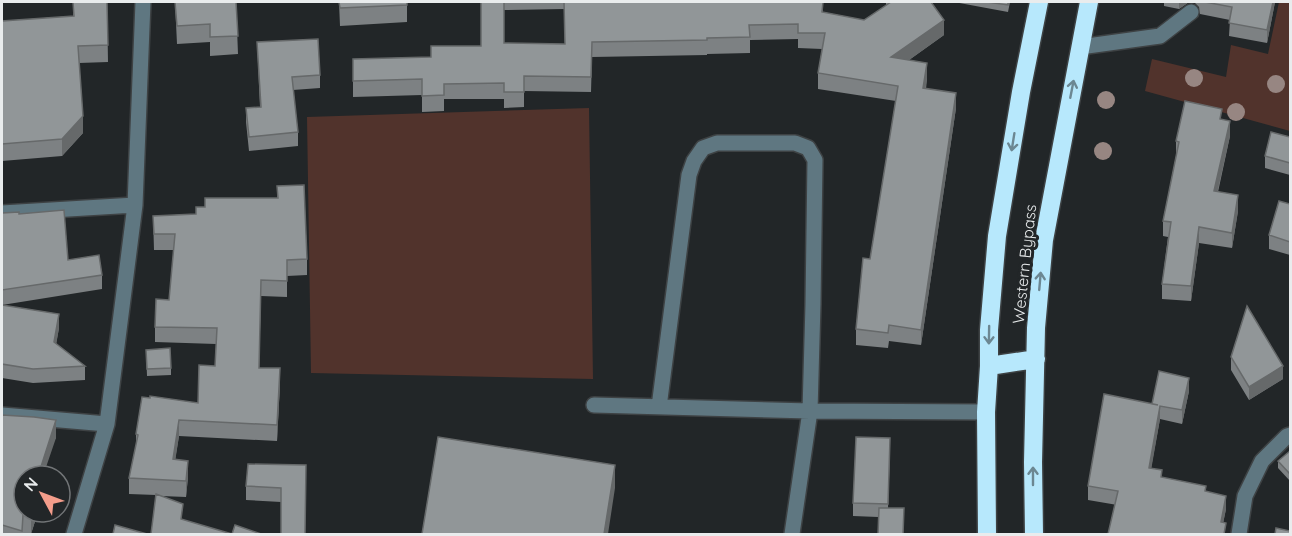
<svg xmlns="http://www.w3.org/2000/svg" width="1292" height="536" font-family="Quicksand,sans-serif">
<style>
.green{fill:#51332c}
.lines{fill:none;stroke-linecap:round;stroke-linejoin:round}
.minor-casing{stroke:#3e4244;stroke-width:18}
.highway-casing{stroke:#3e4244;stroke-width:21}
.minor{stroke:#5f7781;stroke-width:15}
.highway{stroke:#b7e8fc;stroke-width:18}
.tree{fill:#978682}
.wall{fill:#7d8183;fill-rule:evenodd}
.shaded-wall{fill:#66696a}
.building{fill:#919698;stroke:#66696a;stroke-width:1.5}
.oneway{stroke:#6c8792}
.labels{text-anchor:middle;stroke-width:6;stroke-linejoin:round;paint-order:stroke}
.street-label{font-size:16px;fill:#e9eced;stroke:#222628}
</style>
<rect width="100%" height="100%" fill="#222628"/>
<path class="green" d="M 1279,2 L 1290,2 L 1290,131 L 1145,91 L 1152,59 L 1226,77 L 1231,45 L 1268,54 Z
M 589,108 L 593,379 L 311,373 L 307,117 Z"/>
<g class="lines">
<g class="minor-casing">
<path id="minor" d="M 1080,47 L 1160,36 L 1191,12
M 2,213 L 135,205
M 594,405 L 810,411 L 986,412
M 659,407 L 689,175 L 694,161 L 703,148 L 717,143 L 795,143 L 808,148 L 815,160 L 813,304 L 810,411 L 792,534
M 2,415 L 107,424
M 74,534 L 107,424 L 122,307 L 135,205 L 143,2
M 1239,534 L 1245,496 L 1262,461 L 1287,436 L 1290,435"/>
</g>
<g class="highway-casing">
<path id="highway" d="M 989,366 L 1036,359
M 987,534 L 986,412 L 989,366 L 989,330 L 997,236 L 1021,92 L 1039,2
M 1034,534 L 1033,462 L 1036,328 L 1044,240 L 1089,2"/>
</g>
<use href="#minor" class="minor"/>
<use href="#highway" class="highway"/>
</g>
<g class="tree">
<circle cx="1194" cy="78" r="9"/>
<circle cx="1276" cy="84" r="9"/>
<circle cx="1106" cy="100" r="9"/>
<circle cx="1236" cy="112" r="9"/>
<circle cx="1103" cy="151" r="9"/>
</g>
<path class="wall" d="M 73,2 L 107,2 L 108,62 L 79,63 L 83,133 L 62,156 L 2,161 L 2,21 L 73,16 Z
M 175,2 L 236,2 L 238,54 L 210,56 L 210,42 L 177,44 Z
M 339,2 L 407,2 L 407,22 L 340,26 Z
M 481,2 L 823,2 L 823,12 L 864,20 L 886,6 L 886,2 L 931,2 L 944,35 L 909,60 L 927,78 L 926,89 L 956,108 L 921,345 L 889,341 L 888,348 L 856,345 L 856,329 L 870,259 L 896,101 L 818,89 L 818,73 L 822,49 L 798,48 L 798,39 L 750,40 L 750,53 L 707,54 L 707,55 L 592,57 L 591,92 L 524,91 L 524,107 L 504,108 L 504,99 L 444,99 L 444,111 L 422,112 L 422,95 L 353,97 L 353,59 L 431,57 L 481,46 ZM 564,9 L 565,44 L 504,43 L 504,10 Z
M 954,2 L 1010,2 L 1008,12 Z
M 1164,2 L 1275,2 L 1267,43 L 1229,36 L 1230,20 L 1200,14 L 1199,7 L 1195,3 L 1189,2 L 1179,9 L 1164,6 Z
M 257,42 L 320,75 L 320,88 L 293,90 L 298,132 L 298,146 L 249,151 L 246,122 L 246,108 L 260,107 Z
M 1222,119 L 1230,136 L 1218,192 L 1238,211 L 1232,248 L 1199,243 L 1191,301 L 1162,299 L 1162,284 L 1168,237 L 1163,236 L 1163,221 L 1176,156 L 1176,141 Z
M 1290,137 L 1290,175 L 1265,168 L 1265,156 Z
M 277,186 L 307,259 L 307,275 L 287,276 L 287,297 L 261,296 L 259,368 L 280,384 L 277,441 L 179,436 L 175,460 L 188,477 L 186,497 L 161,496 L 182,520 L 232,534 L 261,534 L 151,534 L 156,495 L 129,494 L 129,478 L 136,445 L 136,434 L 198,403 L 215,366 L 216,344 L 155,342 L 155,327 L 169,300 L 174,250 L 154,250 L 153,216 L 196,214 L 205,207 L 277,198 Z
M 1290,204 L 1290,255 L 1269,249 L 1269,235 Z
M 2,213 L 19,214 L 68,260 L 102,275 L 102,289 L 2,305 Z
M 2,305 L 59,328 L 56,344 L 85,366 L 85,380 L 33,383 L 2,378 Z
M 146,350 L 171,368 L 171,375 L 147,376 Z
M 1231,357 L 1283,379 L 1249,400 L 1231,370 Z
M 1189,391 L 1182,424 L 1160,419 L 1151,468 L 1162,478 L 1206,491 L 1226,509 L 1223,523 L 1088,500 L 1088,486 L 1152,404 Z
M 2,415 L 56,438 L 24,476 L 38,512 L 31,534 L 23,533 L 23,534 L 2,534 Z
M 1290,451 L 1290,481 L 1278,468 L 1278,461 Z
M 890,452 L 888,508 L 904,508 L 903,534 L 878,534 L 878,517 L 853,516 L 853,503 Z
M 306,465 L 281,502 L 246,500 L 246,486 Z"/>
<path class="shaded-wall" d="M 1179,2 L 1189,2 L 1179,9 Z
M 1273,2 L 1275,2 L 1267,43 L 1267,30 Z
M 944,20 L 944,35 L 891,73 L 891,57 Z
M 927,63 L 927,78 L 923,104 L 923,88 Z
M 956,93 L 956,108 L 921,345 L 921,330 Z
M 83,116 L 83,133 L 62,156 L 62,139 Z
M 1230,121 L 1230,136 L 1214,207 L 1214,191 Z
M 1238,195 L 1238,211 L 1232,248 L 1232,233 Z
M 1199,227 L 1199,243 L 1191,301 L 1191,286 Z
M 59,314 L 59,328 L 54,357 L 54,342 Z
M 1283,366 L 1283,379 L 1249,400 L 1249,387 Z
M 280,368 L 280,384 L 277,441 L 277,425 Z
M 1189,378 L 1189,391 L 1182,424 L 1182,410 Z
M 1160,406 L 1160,419 L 1149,482 L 1149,468 Z
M 56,420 L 56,438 L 43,476 L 38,476 Z
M 179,420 L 179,436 L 173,475 L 173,459 Z
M 188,461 L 188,477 L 186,497 L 186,481 Z
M 615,465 L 615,488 L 608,534 L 604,534 Z
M 1226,496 L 1226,509 L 1221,534 L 1221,522 Z
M 32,512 L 38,512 L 31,534 L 31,517 Z"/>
<path class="building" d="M 73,2 L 107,2 L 108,45 L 78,46 L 83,116 L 62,139 L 2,144 L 2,21 L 74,16 Z
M 175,2 L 236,2 L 238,36 L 210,37 L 210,24 L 177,26 Z
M 339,2 L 407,2 L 407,5 L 340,8 Z
M 481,2 L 504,2 L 504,43 L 565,44 L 564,2 L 823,2 L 822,12 L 864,20 L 891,2 L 931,2 L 944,20 L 891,57 L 927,63 L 923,88 L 956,93 L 921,330 L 889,325 L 888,333 L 856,329 L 863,258 L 870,259 L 898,86 L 818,73 L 825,33 L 798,33 L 798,24 L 749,25 L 750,37 L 707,38 L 707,40 L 592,42 L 591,77 L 524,76 L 524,92 L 504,92 L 504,83 L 444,84 L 444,95 L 422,96 L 422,79 L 353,81 L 353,59 L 431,57 L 431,46 L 481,46 Z
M 987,2 L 1008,2 L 1008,5 Z
M 1205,2 L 1273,2 L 1267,30 L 1229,23 L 1232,7 Z
M 318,39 L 320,75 L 292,77 L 298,132 L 249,137 L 246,108 L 261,107 L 257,42 Z
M 1185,101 L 1222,109 L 1220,119 L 1230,121 L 1214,191 L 1238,195 L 1232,233 L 1199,227 L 1191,286 L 1162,284 L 1171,222 L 1163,221 L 1179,142 L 1176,141 Z
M 1271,132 L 1290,137 L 1290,163 L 1265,156 Z
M 304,185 L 307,259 L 287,260 L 287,281 L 261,280 L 259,368 L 280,368 L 277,425 L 179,420 L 173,459 L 188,461 L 186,481 L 129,478 L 138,435 L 136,434 L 142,397 L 150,398 L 150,396 L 198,403 L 199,365 L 215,366 L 217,328 L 155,327 L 156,299 L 169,300 L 175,234 L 154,234 L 153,216 L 196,214 L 196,207 L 205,207 L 205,198 L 278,198 L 277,186 Z
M 1279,201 L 1290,204 L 1290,242 L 1269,235 Z
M 64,210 L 68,260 L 99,255 L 102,275 L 2,290 L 2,213 L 19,212 L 19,214 Z
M 2,305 L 59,314 L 54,342 L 85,366 L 33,369 L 2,364 Z
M 1247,306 L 1283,366 L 1249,387 L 1231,357 Z
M 170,348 L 171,368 L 147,369 L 146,350 Z
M 1159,371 L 1189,378 L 1182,410 L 1160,406 L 1149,468 L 1162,470 L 1161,477 L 1206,486 L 1205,491 L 1226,496 L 1221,522 L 1226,523 L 1224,534 L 1108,534 L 1118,491 L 1088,486 L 1104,394 L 1158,405 L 1152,404 Z
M 2,415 L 34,417 L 56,420 L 38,476 L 24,476 L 24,512 L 32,512 L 31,517 L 23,515 L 22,531 L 2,525 Z
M 438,437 L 615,465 L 604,534 L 422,534 Z
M 856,437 L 890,438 L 888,504 L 853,503 Z
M 1290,451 L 1290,474 L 1278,461 Z
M 248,464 L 306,465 L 305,534 L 281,534 L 281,488 L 246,486 Z
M 156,494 L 183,504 L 181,519 L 232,534 L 235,525 L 261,534 L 151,534 Z
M 879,508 L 904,508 L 903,534 L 878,534 Z
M 115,525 L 147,534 L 113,534 Z
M 1276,528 L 1290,531 L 1290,534 L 1275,534 Z"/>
<defs><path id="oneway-shaft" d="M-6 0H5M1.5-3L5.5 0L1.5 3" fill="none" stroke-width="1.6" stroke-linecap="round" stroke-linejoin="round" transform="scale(1.5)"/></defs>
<g class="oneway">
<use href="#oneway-shaft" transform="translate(1072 89) rotate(-79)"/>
<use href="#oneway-shaft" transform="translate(1013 142) rotate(99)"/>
<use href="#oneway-shaft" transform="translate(1040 281) rotate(-85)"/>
<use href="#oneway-shaft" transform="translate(989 335) rotate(91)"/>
<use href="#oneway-shaft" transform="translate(1033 476) rotate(-90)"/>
</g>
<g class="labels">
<g class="street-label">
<text transform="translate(1024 264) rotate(-84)" y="6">Western Bypass</text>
</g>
</g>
<rect width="1292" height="536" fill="none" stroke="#e9eced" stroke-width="6"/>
<g transform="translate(42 494) rotate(311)"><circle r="28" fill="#222628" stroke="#727577" stroke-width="1.5"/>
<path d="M0-4.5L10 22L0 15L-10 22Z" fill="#f49d8b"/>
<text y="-9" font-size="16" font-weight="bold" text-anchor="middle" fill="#e9eced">N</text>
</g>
</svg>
